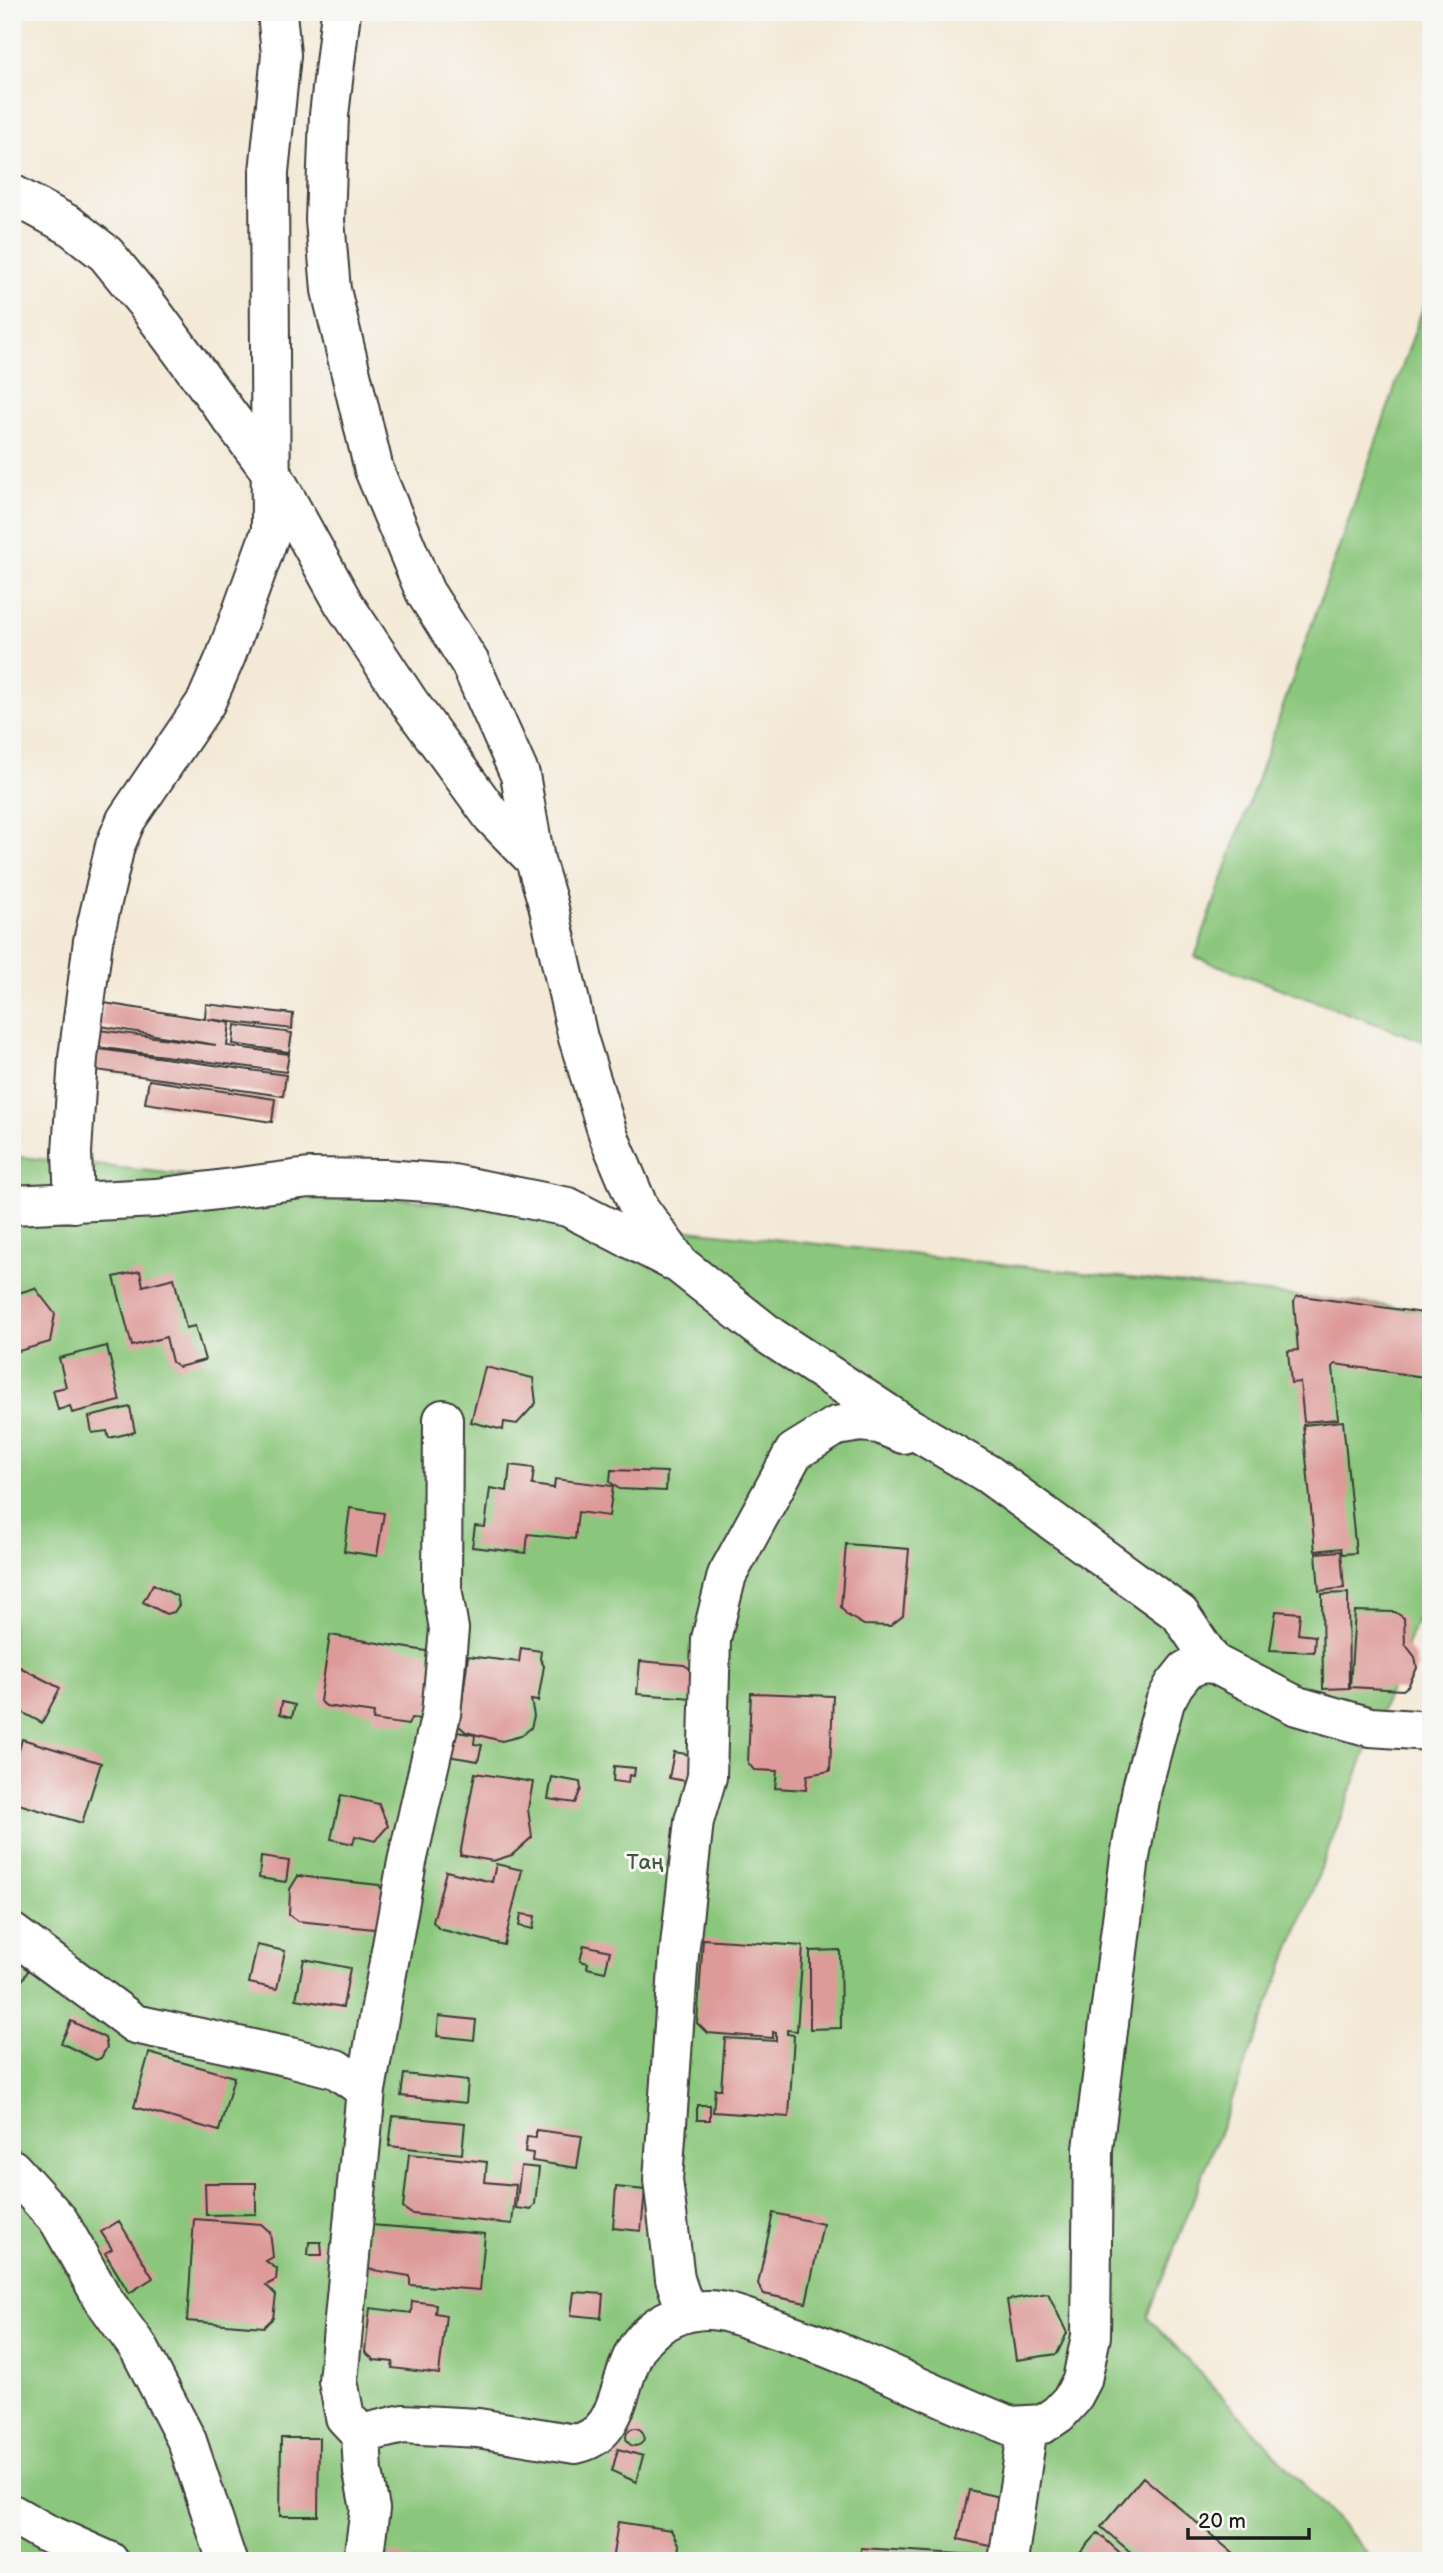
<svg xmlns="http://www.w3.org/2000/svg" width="1443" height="2573" font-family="'Balsamiq Sans',sans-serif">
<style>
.green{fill:#8ac67c;stroke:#53714c;stroke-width:2}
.building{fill:#dd9a98}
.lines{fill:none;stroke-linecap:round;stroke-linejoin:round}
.minor-casing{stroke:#3c3b38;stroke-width:42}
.minor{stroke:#fff;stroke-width:38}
.labels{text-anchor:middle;stroke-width:6;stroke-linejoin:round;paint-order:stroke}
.park-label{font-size:21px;fill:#42583e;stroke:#f6f6f2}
</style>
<rect width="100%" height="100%" fill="#f6f6f2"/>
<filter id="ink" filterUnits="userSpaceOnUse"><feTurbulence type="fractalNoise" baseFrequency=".0143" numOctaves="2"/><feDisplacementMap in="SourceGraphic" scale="14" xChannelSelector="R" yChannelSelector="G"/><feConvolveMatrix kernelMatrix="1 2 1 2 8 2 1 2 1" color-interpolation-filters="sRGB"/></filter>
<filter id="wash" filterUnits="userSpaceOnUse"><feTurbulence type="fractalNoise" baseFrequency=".00686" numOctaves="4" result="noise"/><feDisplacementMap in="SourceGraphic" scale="28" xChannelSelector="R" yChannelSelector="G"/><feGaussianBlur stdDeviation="1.57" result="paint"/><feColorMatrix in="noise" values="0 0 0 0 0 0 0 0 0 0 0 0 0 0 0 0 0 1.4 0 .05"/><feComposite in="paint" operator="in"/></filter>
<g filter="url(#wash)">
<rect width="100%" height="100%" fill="#f4e9d7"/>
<path class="green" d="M 1431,285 L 1431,1044 L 1195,957 Z
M 12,1156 L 1431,1311 L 1431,1583 L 1148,2317 L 1375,2561 L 12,2561 Z"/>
<g id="blocks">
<path class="building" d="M 104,1003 L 205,1019 L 206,1004 L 293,1014 L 292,1029 L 207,1019 L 230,1023 L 227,1046 L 289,1054 L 286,1072 L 96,1047 L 99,1030 L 216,1045 L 100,1026 Z
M 235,1025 L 292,1033 L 289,1052 L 233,1044 Z
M 99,1049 L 286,1075 L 283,1096 L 96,1070 Z
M 149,1080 L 275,1099 L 272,1122 L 145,1103 Z
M 140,1271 L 143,1286 L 174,1278 L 186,1328 L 195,1326 L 205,1360 L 179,1367 L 172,1362 L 166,1337 L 132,1346 L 114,1277 Z
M 35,1288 L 55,1314 L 50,1342 L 12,1353 L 12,1295 Z
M 1302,1296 L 1431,1314 L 1431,1378 L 1335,1364 L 1333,1367 L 1338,1419 L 1304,1422 L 1300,1382 L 1291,1383 L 1288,1351 L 1298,1350 L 1294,1302 L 1296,1297 Z
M 107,1346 L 120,1401 L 72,1413 L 70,1406 L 58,1410 L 53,1390 L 66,1387 L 59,1358 Z
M 485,1367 L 533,1378 L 536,1403 L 517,1424 L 504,1422 L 503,1430 L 471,1422 Z
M 130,1407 L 135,1432 L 109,1438 L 107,1431 L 92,1433 L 89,1417 Z
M 1343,1421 L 1356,1553 L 1342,1554 L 1341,1548 L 1315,1551 L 1303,1425 Z
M 510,1465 L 534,1468 L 532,1485 L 554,1488 L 555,1479 L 613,1486 L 609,1516 L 578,1512 L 575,1539 L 528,1534 L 526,1553 L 472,1547 L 475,1526 L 485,1527 L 490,1488 L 507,1491 Z
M 611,1470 L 667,1472 L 666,1491 L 619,1489 L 610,1482 Z
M 350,1508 L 384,1513 L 377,1556 L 344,1551 Z
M 846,1544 L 909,1549 L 903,1616 L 890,1626 L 864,1625 L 847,1615 L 841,1607 Z
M 1341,1551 L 1344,1588 L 1319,1591 L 1316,1553 Z
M 153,1584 L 177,1596 L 179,1605 L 174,1612 L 166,1614 L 143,1602 Z
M 1348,1593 L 1349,1688 L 1323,1689 L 1322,1594 Z
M 1276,1611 L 1300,1613 L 1298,1634 L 1315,1636 L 1314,1652 L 1270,1650 Z
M 1355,1611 L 1395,1612 L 1404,1618 L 1405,1644 L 1415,1657 L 1417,1668 L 1408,1686 L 1403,1690 L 1350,1687 Z
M 330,1635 L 426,1651 L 440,1678 L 432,1703 L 420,1719 L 411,1718 L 408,1725 L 373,1720 L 374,1713 L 326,1706 L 320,1701 Z
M 521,1648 L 541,1651 L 540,1659 L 544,1666 L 538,1701 L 531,1700 L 534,1716 L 531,1728 L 521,1736 L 502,1741 L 466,1732 L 459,1726 L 468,1656 L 519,1662 Z
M 640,1661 L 684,1665 L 695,1672 L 693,1698 L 637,1694 Z
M 12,1663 L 60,1688 L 42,1723 L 12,1707 Z
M 751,1693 L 833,1696 L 830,1771 L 807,1775 L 806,1790 L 775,1788 L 777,1771 L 754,1770 L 748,1763 Z
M 282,1702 L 295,1705 L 292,1717 L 280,1714 Z
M 451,1731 L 475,1735 L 474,1744 L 482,1745 L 478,1761 L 447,1756 Z
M 22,1739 L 101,1763 L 82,1823 L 12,1802 L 12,1753 L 18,1754 Z
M 674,1752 L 699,1756 L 691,1782 L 669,1778 Z
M 614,1766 L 635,1768 L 634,1776 L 629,1775 L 628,1783 L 613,1781 Z
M 475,1773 L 533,1782 L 528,1809 L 532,1837 L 512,1855 L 493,1861 L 460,1855 Z
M 552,1777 L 580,1782 L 581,1789 L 575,1803 L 548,1799 Z
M 341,1795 L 379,1804 L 388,1826 L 375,1841 L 355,1836 L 353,1844 L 331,1839 Z
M 261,1857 L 289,1861 L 286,1882 L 259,1878 Z
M 496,1864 L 522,1870 L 504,1945 L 439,1929 L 433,1922 L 446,1871 L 492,1882 Z
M 298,1876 L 379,1885 L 390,1900 L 387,1919 L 374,1929 L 298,1921 L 289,1915 L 290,1889 Z
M 521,1914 L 535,1916 L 533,1929 L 519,1926 Z
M 703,1939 L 803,1946 L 797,2031 L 787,2030 L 787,2034 L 794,2035 L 789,2117 L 713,2112 L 715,2089 L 721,2089 L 725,2038 L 776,2041 L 776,2033 L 773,2032 L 773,2038 L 707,2033 L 697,2023 Z
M 257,1945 L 285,1951 L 277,1989 L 249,1983 Z
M 584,1945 L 610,1951 L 605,1972 L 587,1968 L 588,1963 L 580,1961 Z
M 840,1950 L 841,2028 L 810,2029 L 810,1951 Z
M 12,1951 L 32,1964 L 20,1984 L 14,1986 Z
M 304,1959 L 350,1968 L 343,2007 L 296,1999 Z
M 439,2016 L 476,2020 L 474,2040 L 437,2036 Z
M 71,2021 L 105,2038 L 107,2047 L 101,2058 L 96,2060 L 61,2043 Z
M 149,2053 L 234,2077 L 219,2131 L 134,2107 Z
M 404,2074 L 468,2081 L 466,2103 L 401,2096 Z
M 697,2105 L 710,2105 L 710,2120 L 697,2120 Z
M 393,2116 L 465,2123 L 462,2154 L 389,2146 Z
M 536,2130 L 582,2136 L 577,2168 L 532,2161 L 533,2153 L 525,2152 L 527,2137 L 536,2138 Z
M 409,2154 L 487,2162 L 485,2182 L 516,2185 L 512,2224 L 412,2214 L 403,2208 Z
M 521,2166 L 539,2168 L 535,2204 L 531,2210 L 516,2208 Z
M 205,2183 L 256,2183 L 256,2214 L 206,2215 Z
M 616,2187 L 645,2190 L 641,2231 L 613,2228 Z
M 773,2213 L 823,2224 L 806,2303 L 764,2294 L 758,2284 Z
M 194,2219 L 261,2224 L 270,2232 L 273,2257 L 266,2261 L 277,2269 L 276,2280 L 266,2285 L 276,2295 L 273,2318 L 264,2327 L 187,2321 Z
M 119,2221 L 153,2278 L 129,2293 L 105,2253 L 112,2249 L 101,2232 Z
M 371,2225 L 485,2234 L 480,2290 L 410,2285 L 410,2276 L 367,2269 Z
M 309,2242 L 321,2242 L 322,2255 L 308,2255 Z
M 574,2292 L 603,2294 L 601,2318 L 571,2315 Z
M 1048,2293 L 1067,2333 L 1057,2354 L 1016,2360 L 1007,2300 Z
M 412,2301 L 436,2304 L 435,2313 L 446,2315 L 439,2374 L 392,2368 L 393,2362 L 374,2360 L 365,2352 L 370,2308 L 411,2313 Z
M626 2437a9 9 0 1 1 18 0a9 9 0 1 1-18 0Z
M 281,2438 L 319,2438 L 318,2516 L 280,2516 Z
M 618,2449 L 643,2456 L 636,2482 L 612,2471 Z
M 1143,2477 L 1242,2561 L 1141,2561 L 1101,2527 Z
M 969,2490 L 1008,2499 L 999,2544 L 989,2546 L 958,2539 Z
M 618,2522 L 671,2530 L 679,2546 L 677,2560 L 612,2561 Z
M 1098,2533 L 1129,2561 L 1073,2561 Z
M 861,2548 L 994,2556 L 994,2561 L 860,2561 Z
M 392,2553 L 414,2560 L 414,2561 L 389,2561 Z"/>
</g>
</g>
<g filter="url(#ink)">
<use href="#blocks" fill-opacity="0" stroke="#3c3b38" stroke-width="2"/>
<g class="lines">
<g class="minor-casing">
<path id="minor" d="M 341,12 L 329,115 L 325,220 L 331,290 L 374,470 L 425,592 L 470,663 L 520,775 L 535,860 L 548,904 L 578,1038 L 609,1137 L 639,1208 L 676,1259
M 12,194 L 69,225 L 106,254 L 145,302 L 273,475 L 344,604 L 409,702 L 492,816 L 535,860
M 74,1203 L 72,1152 L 78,1058 L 93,941 L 115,846 L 126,820 L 206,702 L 226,656 L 271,531 L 269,172 L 281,55 L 277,12
M 12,1205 L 156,1198 L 309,1178 L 385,1179 L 453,1184 L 568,1207 L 679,1264 L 770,1336 L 905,1425 L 988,1474 L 1180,1614 L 1213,1663 L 1297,1706 L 1370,1727 L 1431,1731
M 12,1933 L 135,2024 L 290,2057 L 336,2069 L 366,2090
M 12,2169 L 59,2221 L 103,2299 L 140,2350 L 187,2441 L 227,2561
M 691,2311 L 681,2297 L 675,2279 L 663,2180 L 679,1955 L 694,1821 L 707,1777 L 711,1639 L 727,1575 L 794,1452 L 836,1426 L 861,1422 L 879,1424 L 903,1434
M 361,2434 L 403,2424 L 478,2428 L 575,2444 C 622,2435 616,2382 637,2348 C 653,2322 688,2306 719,2311 C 738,2314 757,2323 775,2329 C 856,2355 932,2395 1011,2426 L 1043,2424 L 1058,2414 L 1072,2399 L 1082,2380 L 1091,2336 L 1093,2149 L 1130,1857 L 1142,1788 L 1165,1702 L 1174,1685 L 1186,1670 L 1199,1664 L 1213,1663
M 12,2514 L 44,2532 L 109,2561
M 363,2561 L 370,2509 L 363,2472 L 361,2434 L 345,2417 L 338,2381 L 366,2090 L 407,1862 L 441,1714 L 449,1629 L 442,1588 L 443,1419
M 1008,2561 L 1028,2427"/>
</g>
<use href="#minor" class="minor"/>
</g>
</g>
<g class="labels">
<g class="park-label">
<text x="645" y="1869">Таң</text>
</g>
</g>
<rect width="1443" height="2573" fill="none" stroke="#f6f6f2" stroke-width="42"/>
<path d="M1188 2528v10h121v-10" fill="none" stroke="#1c1c1c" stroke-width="3.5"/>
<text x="1198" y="2528" font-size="21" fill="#1c1c1c" stroke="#f6f6f2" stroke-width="5" paint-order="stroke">20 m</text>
</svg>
